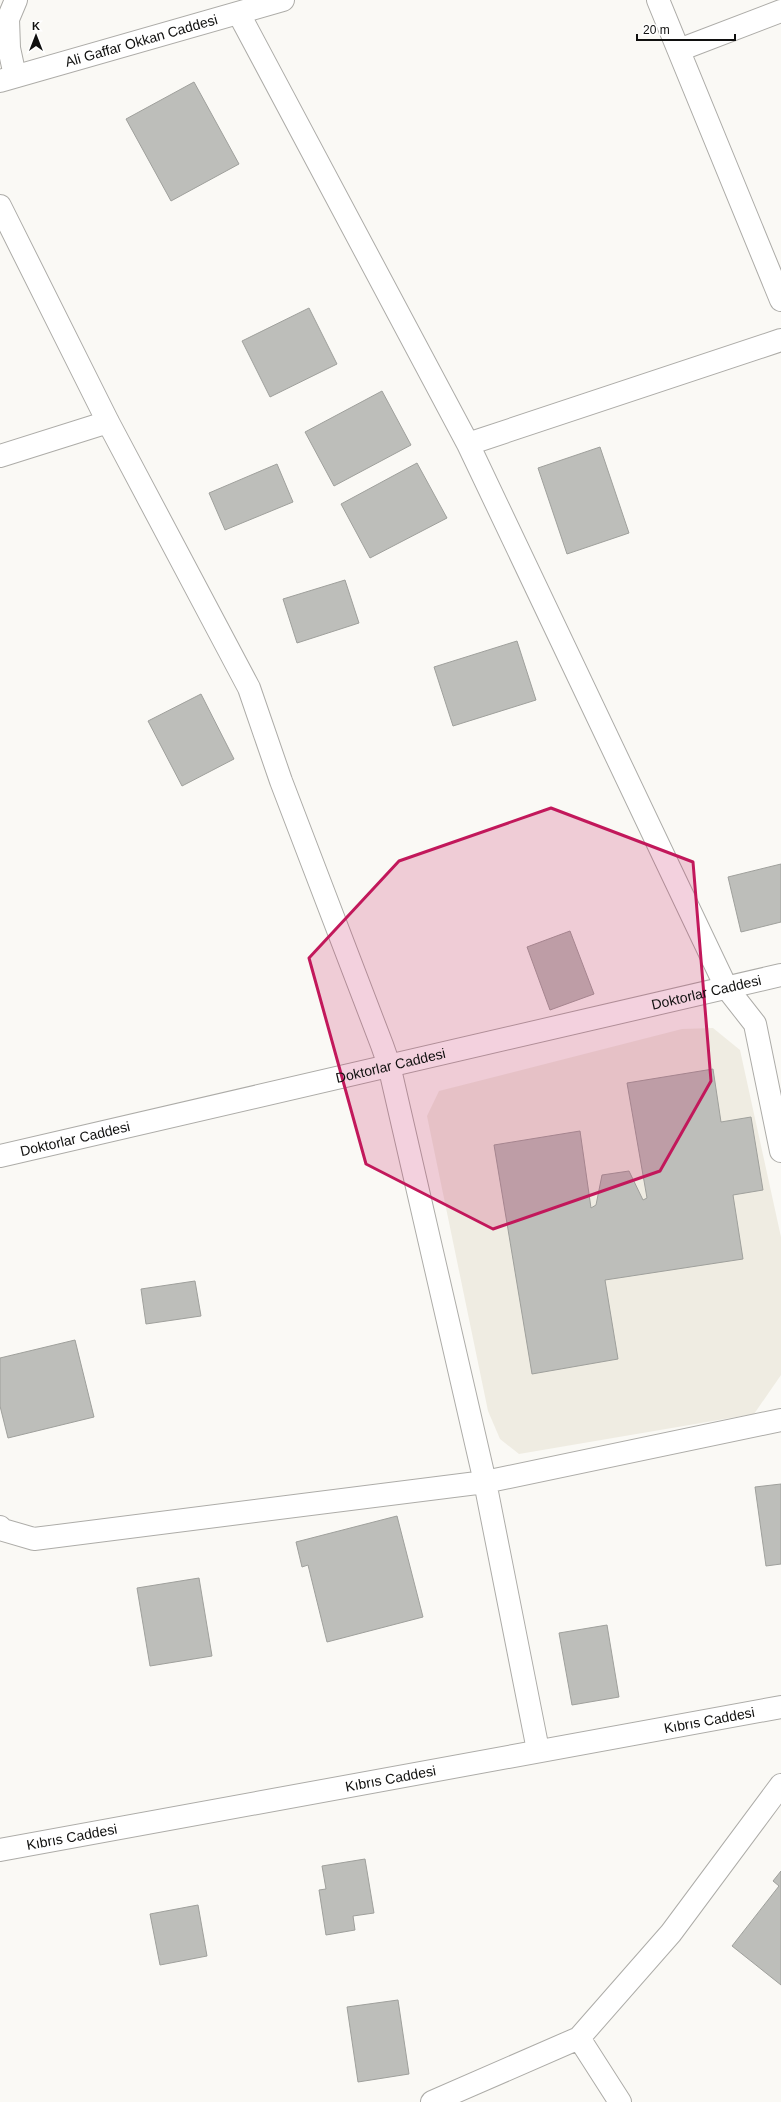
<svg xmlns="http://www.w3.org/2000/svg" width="781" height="2102" font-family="Arial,sans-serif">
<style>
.built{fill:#efece2}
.building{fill:#bdbeba;stroke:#9fa09c}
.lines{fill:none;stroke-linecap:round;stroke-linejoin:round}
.minor-casing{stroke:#adaca8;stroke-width:24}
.tertiary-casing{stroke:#adaca8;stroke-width:24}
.minor{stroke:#fff;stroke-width:22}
.tertiary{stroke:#fff;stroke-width:22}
.marked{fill:#c2185b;fill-opacity:0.2;stroke:#c2185b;stroke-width:3;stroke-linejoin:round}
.labels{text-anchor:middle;stroke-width:3;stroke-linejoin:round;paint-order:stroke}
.street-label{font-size:14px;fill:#10100f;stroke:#fff}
</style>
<rect width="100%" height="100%" fill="#faf9f5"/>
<path class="built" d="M 713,1028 L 740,1050 L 781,1237 L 781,1375 L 754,1414 L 519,1454 L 500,1439 L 488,1411 L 427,1116 L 439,1091 L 682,1029 Z"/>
<path class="building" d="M 194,82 L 239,164 L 171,201 L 126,119 Z
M 309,308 L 337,364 L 270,397 L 242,341 Z
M 382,391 L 411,445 L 334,486 L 305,432 Z
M 600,447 L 629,533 L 567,554 L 538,468 Z
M 417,463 L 447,518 L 370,558 L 341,504 Z
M 277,464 L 293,502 L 225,530 L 209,493 Z
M 345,580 L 359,623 L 297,643 L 283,599 Z
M 517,641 L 536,700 L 453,726 L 434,667 Z
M 201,694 L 234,759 L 182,786 L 148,721 Z
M 781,864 L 781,922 L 741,932 L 728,877 Z
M 570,931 L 594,994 L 550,1010 L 527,947 Z
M 713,1069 L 721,1122 L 751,1117 L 763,1190 L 733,1195 L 743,1259 L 605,1280 L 618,1359 L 532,1374 L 494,1145 L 580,1131 L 591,1208 L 596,1205 L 602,1175 L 629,1171 L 643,1200 L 647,1198 L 627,1083 Z
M 195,1281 L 201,1316 L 146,1324 L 141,1289 Z
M 75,1340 L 94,1417 L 8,1438 L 0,1406 L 0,1358 Z
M 781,1484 L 781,1564 L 766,1566 L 755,1487 Z
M 397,1516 L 423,1617 L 327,1642 L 308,1565 L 302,1567 L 296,1542 Z
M 199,1578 L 212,1656 L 150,1666 L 137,1588 Z
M 607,1625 L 619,1697 L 572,1705 L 559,1633 Z
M 365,1859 L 374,1913 L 353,1916 L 355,1930 L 326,1935 L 319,1890 L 326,1889 L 322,1866 Z
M 781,1871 L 781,1985 L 732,1946 L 779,1886 L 773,1881 Z
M 198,1905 L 207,1956 L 160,1965 L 150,1914 Z
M 398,2000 L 409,2074 L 358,2082 L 347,2007 Z"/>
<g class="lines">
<g class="minor-casing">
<path id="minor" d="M 658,0 L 781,300
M 239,14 L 468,444 L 726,987 L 755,1024 L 781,1151
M 679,50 L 781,11
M 15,76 L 9,48 L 8,19 L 16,0
M 0,206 L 108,422 L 249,688 L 281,781 L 382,1045 L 389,1065 L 485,1482 L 538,1750
M 468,444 L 781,340
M 0,456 L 108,422
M 0,1527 L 3,1530 L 34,1539 L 485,1482 L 781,1420
M 579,2038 L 620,2102
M 432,2102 L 579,2038 L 671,1933 L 781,1785"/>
</g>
<g class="tertiary-casing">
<g id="tertiary">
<path id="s1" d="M 0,81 L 283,0"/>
<path id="s2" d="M 0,1156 L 781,975"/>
<path id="s3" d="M 0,1850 L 781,1707"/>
</g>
</g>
<use href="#minor" class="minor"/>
<use href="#tertiary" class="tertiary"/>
</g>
<path class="marked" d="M 551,808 L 693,862 L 711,1081 L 660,1171 L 493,1229 L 366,1164 L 309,958 L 399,861 Z"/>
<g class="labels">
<g class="street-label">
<text dy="5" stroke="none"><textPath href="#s1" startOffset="147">Ali Gaffar Okkan Caddesi</textPath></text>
<text dy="5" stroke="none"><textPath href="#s2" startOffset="725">Doktorlar Caddesi</textPath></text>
<text dy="5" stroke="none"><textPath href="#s2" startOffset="401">Doktorlar Caddesi</textPath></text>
<text dy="5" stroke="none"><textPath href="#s2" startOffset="77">Doktorlar Caddesi</textPath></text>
<text dy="5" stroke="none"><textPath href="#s3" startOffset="721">Kıbrıs Caddesi</textPath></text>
<text dy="5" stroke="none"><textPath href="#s3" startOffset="397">Kıbrıs Caddesi</textPath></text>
<text dy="5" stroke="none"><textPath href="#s3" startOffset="73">Kıbrıs Caddesi</textPath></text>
</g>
</g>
<g transform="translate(36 36)" stroke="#ffffff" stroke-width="3" paint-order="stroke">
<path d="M0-3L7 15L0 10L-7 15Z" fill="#10100f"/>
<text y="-6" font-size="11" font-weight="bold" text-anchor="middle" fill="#10100f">K</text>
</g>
<path d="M637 34v6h98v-6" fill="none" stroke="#10100f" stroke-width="2"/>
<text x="643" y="34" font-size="12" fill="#10100f" stroke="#ffffff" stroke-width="3" paint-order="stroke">20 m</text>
</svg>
